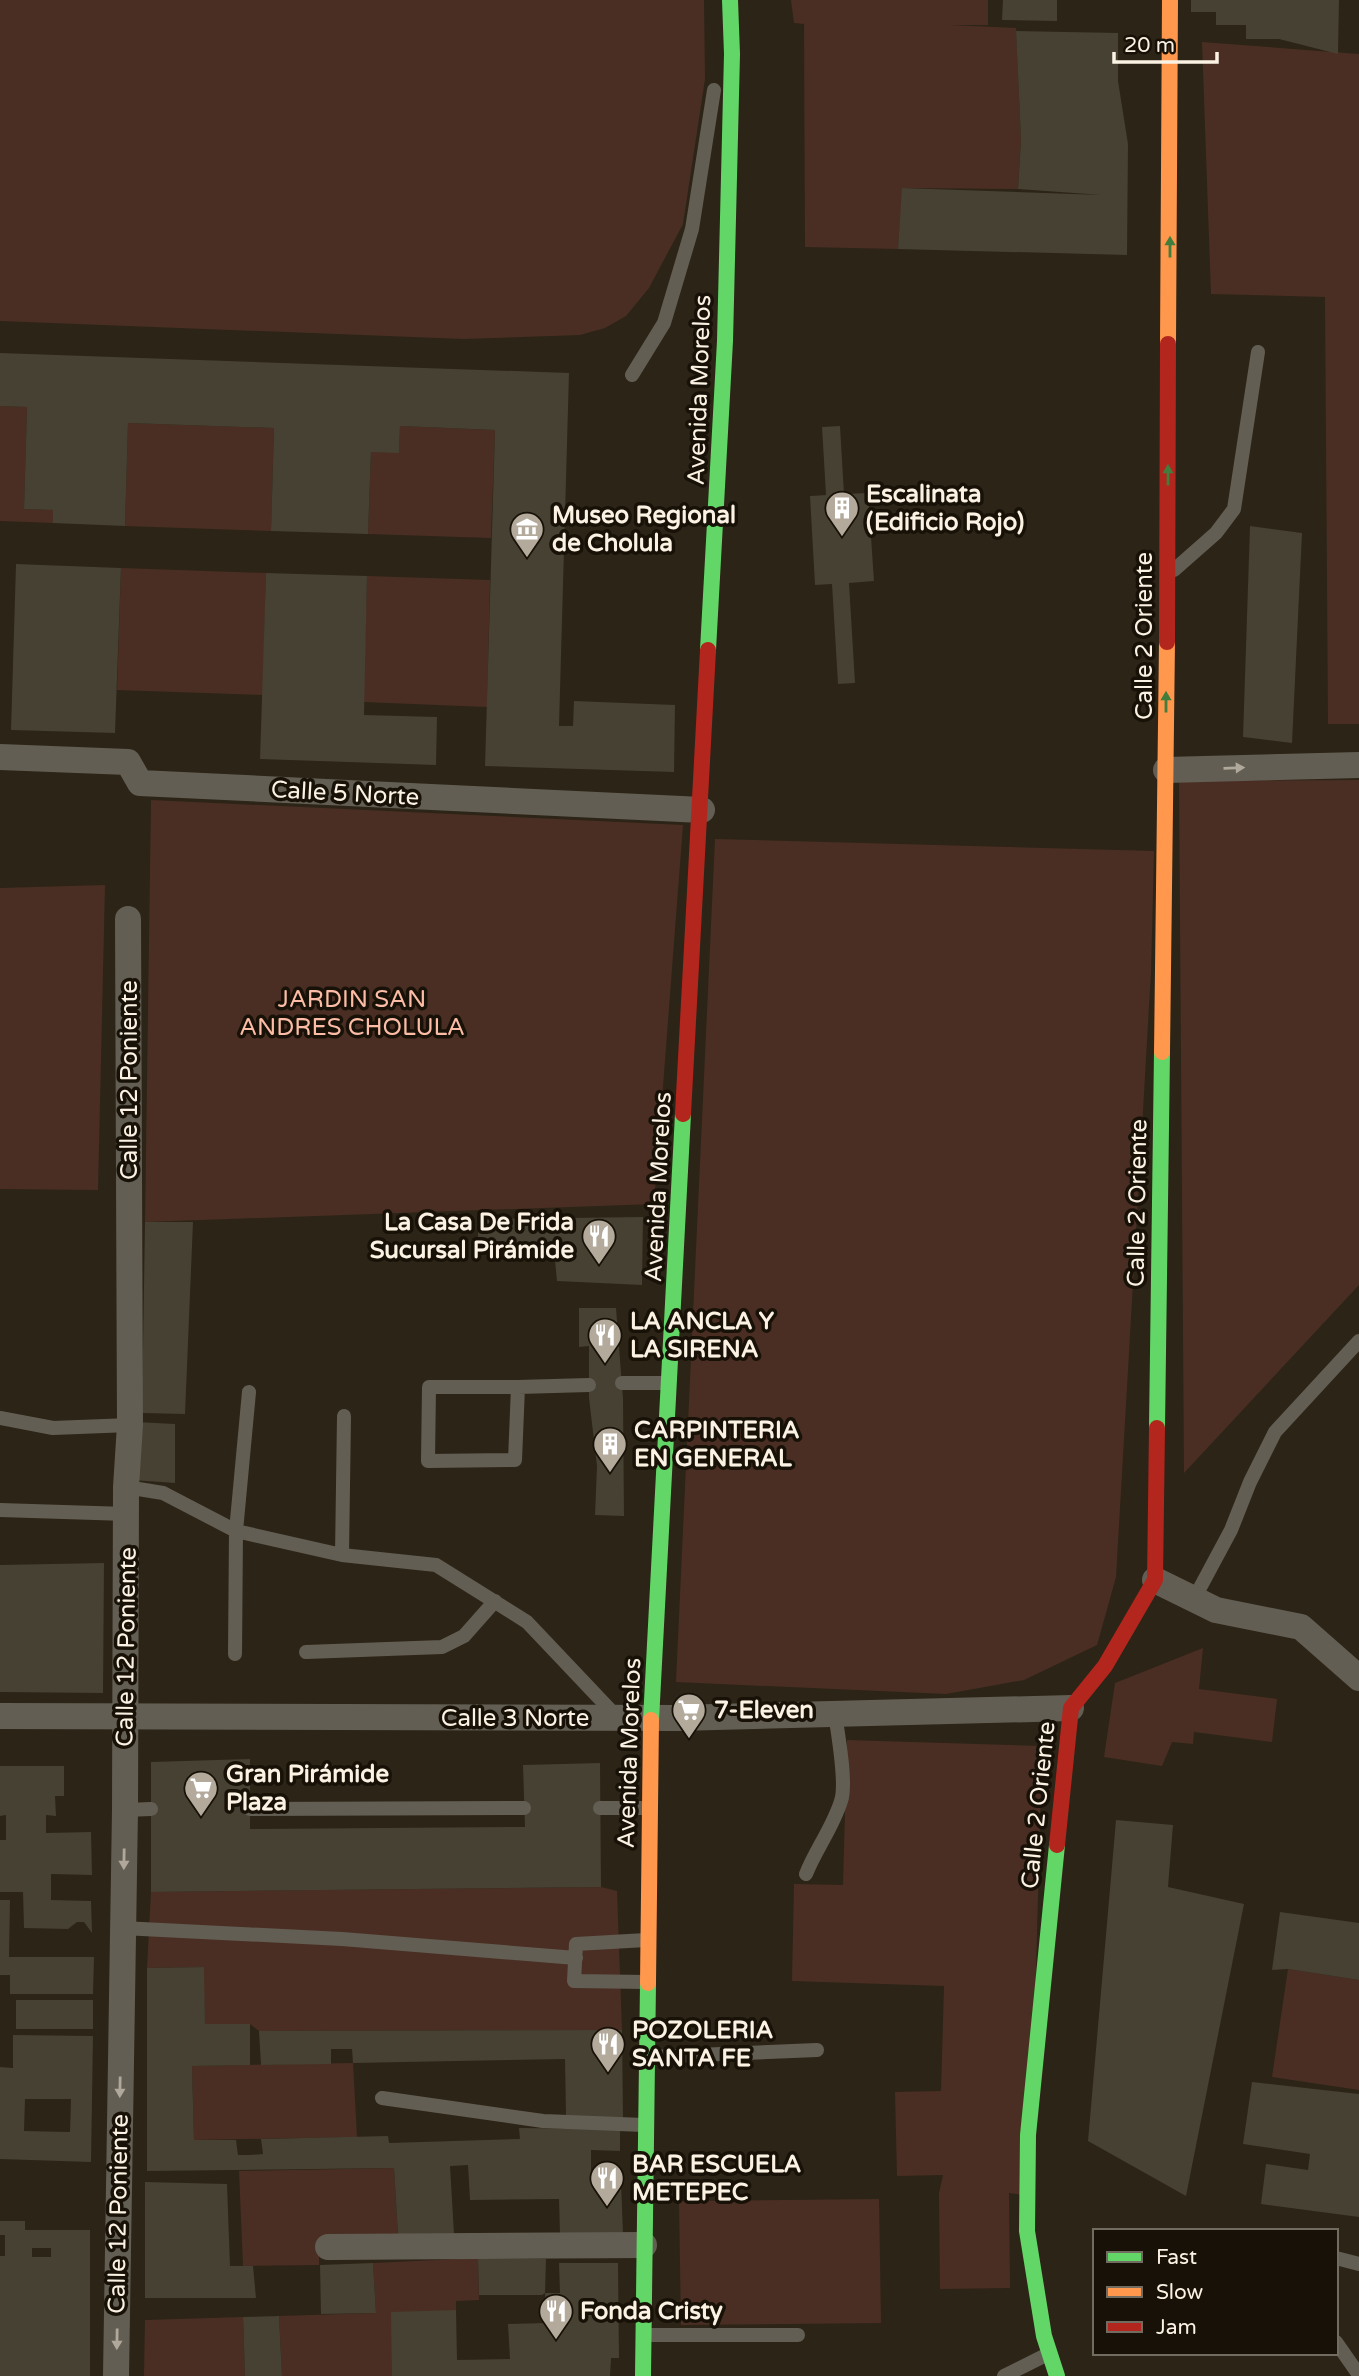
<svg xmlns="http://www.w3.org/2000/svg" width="1359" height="2376" font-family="'Varela Round',sans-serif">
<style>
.green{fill:#4a2e23}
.building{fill:#464132;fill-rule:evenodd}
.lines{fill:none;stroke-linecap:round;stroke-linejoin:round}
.lane{stroke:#635e53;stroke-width:14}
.street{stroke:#635e53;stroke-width:26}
.fast{stroke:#63d668;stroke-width:16}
.slow{stroke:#ff974d;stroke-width:16}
.jam{stroke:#b3261e;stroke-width:16}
.oneway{fill:#417d3c}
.oneway2{fill:#afa89b}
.labels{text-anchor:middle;stroke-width:7;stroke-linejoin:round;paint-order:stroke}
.street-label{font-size:24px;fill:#fbf2e3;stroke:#171107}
.poi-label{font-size:24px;font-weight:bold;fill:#fbf2e3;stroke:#171107;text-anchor:start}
.park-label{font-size:24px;fill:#fcbca6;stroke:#171107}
</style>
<rect width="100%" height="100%" fill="#2c2417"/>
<path class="green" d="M 0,0 L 704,0 L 705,79 L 683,224 L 649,288 L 626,316 L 605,328 L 580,335 L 464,339 L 0,321 Z
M 791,0 L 988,0 L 988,25 L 950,25 L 1016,28 L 1021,140 L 1018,189 L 903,188 L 898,249 L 805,247 L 804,24 L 794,23 Z
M 1202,42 L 1359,54 L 1359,724 L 1328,724 L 1325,297 L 1211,294 Z
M 0,406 L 27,407 L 24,509 L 53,510 L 53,523 L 0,521 Z
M 128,423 L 274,428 L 271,531 L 125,526 Z
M 400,426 L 495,430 L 491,538 L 368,534 L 371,452 L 399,452 Z
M 121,568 L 266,573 L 263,695 L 117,690 Z
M 367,576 L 490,580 L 487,707 L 363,702 Z
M 1359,780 L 1359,1285 L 1184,1473 L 1179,781 Z
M 151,800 L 683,825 L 654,1204 L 145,1222 Z
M 715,839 L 1154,851 L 1151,972 L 1116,1577 L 1097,1645 L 1024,1680 L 946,1694 L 676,1682 Z
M 105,885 L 98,1190 L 0,1189 L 0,888 Z
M 1203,1648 L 1199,1689 L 1277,1699 L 1272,1742 L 1194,1732 L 1193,1744 L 1172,1742 L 1162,1766 L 1104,1757 L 1115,1683 Z
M 847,1740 L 1042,1746 L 1030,2196 L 1009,2193 L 1010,2288 L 940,2289 L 939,2193 L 943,2175 L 897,2176 L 895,2092 L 941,2091 L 944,1986 L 792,1981 L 794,1884 L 843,1885 Z
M 601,1887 L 617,1891 L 622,2030 L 259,2031 L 250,2024 L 205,2024 L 203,1967 L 147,1968 L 151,1892 Z
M 1288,1969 L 1359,1980 L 1359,2090 L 1272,2077 Z
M 353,2063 L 357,2137 L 194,2140 L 192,2066 Z
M 394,2168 L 398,2235 L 319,2238 L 319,2265 L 243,2266 L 239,2171 Z
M 879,2199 L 881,2323 L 681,2325 L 679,2201 Z
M 478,2258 L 479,2300 L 456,2301 L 456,2310 L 392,2376 L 282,2376 L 279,2316 L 376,2313 L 373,2263 Z
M 243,2317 L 245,2376 L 144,2376 L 145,2320 Z"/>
<path class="building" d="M 1003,0 L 1057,0 L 1057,21 L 1002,20 Z
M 1191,0 L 1339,0 L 1338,54 L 1279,39 L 1246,39 L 1246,25 L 1216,25 L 1216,12 L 1191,12 Z
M 1016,31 L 1118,33 L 1118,81 L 1128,144 L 1127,255 L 898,249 L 902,188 L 1102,195 L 1018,189 L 1021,140 Z
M 0,353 L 569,373 L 559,726 L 573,726 L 574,701 L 675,705 L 674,772 L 485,766 L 495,430 L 400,426 L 399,453 L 371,452 L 368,534 L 271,531 L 274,428 L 128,423 L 125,526 L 53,523 L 53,510 L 24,509 L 27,407 L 0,406 Z
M 840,426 L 844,494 L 868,493 L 874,581 L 849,583 L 855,683 L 838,684 L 832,584 L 815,585 L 810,496 L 826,495 L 822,427 Z
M 1250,526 L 1302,533 L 1292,743 L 1243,737 Z
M 16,564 L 121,568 L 115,733 L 11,730 Z
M 266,573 L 367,576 L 364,715 L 437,717 L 436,765 L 260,759 Z
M 643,1217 L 642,1285 L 557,1281 L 554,1250 L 478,1247 L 478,1219 Z
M 145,1222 L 193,1222 L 185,1414 L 142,1413 Z
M 579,1308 L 616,1308 L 623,1399 L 624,1516 L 595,1515 L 597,1466 L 589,1398 L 589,1346 L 579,1347 Z
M 135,1422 L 175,1424 L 175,1483 L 133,1480 Z
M 104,1563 L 103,1693 L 0,1692 L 0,1565 Z
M 250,1759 L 250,1829 L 525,1827 L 523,1765 L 600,1763 L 601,1887 L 151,1892 L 151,1762 Z
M 0,1766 L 64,1766 L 64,1796 L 55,1796 L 56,1816 L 46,1815 L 46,1833 L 91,1832 L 92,1875 L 51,1874 L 51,1900 L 91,1901 L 92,1933 L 84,1922 L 77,1922 L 68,1929 L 24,1928 L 23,1892 L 0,1892 L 0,1840 L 6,1840 L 6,1815 L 0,1816 Z
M 1116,1820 L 1173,1825 L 1168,1887 L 1244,1904 L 1186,2196 L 1088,2141 Z
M 0,1900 L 10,1900 L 9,1957 L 94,1957 L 93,1994 L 10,1994 L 10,1975 L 0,1975 Z
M 1280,1912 L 1359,1923 L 1359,1980 L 1288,1969 L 1272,1970 Z
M 204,1967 L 205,2024 L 250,2024 L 250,2065 L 192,2066 L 194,2140 L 236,2140 L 238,2155 L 249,2155 L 263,2154 L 261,2139 L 388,2136 L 389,2143 L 520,2139 L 519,2128 L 620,2129 L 620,2151 L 591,2150 L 591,2176 L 605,2181 L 621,2182 L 623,2234 L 560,2234 L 559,2199 L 470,2200 L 468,2165 L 450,2166 L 454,2234 L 398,2235 L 394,2168 L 147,2171 L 147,1968 Z
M 16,2000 L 93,2000 L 93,2029 L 16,2029 Z
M 622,2030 L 623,2118 L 566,2116 L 565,2059 L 353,2063 L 352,2049 L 331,2049 L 331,2064 L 261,2065 L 259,2031 Z
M 13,2035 L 93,2036 L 91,2162 L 0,2159 L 0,2067 L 13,2068 ZM 25,2099 L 71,2099 L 70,2132 L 24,2131 Z
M 1252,2082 L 1359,2094 L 1359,2217 L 1261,2204 L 1266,2164 L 1308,2170 L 1310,2154 L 1243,2144 Z
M 145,2182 L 227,2184 L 230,2266 L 253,2266 L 256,2298 L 145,2298 Z
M 0,2221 L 25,2221 L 25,2230 L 90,2230 L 90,2376 L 0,2376 L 0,2256 L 5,2256 L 5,2235 L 0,2235 ZM 32,2248 L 51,2248 L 51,2257 L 32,2257 Z
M 478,2258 L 546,2259 L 545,2293 L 542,2295 L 479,2295 Z
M 373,2263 L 376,2313 L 321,2314 L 320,2265 Z
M 559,2263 L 618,2263 L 619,2358 L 611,2358 L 610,2376 L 392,2376 L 391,2312 L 456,2310 L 457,2360 L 510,2359 L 508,2324 L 546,2323 L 545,2293 L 560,2293 Z
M 279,2316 L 282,2376 L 245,2376 L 243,2317 Z"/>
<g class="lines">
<path class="lane" d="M 632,375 L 664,323 L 692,229 L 714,90
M 1174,570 L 1216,533 L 1234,509 L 1258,352
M 622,1383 L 669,1383
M 518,1387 L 515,1460 L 428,1461 L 429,1387 L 518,1387 L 589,1385
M 0,1418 L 53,1428 L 130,1425
M 126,1487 L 163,1493 L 236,1531 L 342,1555 L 436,1565 L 527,1622 L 617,1717
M 0,1510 L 127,1514
M 342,1555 L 344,1416
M 1194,1599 L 1231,1530 L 1250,1482 L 1275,1432 L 1359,1341
M 306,1652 L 442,1647 L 464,1636 L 495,1601
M 235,1654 L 236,1531 L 249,1392
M 600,1808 L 649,1808
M 250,1809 L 524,1808
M 125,1810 L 151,1809
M 806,1874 C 816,1849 833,1827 841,1801 C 847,1784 838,1734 835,1714
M 122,1928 L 342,1939 L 576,1958
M 646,1940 L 576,1944 L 574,1981 L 646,1982
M 649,2057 L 817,2050
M 382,2098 L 543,2121 L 644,2125
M 1336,2258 L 1359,2264
M 645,2335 L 798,2335
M 1336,2342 L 1359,2375
M 1004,2376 L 1048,2354"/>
<path class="street" d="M 0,757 L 128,762 L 140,783 L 702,810
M 1166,770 L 1359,765
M 1155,1580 L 1216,1610 L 1301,1627 L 1359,1678
M 0,1716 L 677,1718 L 1071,1708
M 328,2247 L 644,2245
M 116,2376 L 125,1810 L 126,1487 L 130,1425 L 128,919"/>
<path class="fast" d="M 708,650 L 725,341 L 732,54 L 730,0
M 1157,1428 L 1162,1052
M 651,1720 L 683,1114
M 643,2376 L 648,1983
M 1057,2376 L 1044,2336 L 1027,2231 L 1028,2135 L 1057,1845"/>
<path class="slow" d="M 1168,344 L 1170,0
M 1162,1052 L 1167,642
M 648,1983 L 651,1720"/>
<path class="jam" d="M 1167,642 L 1168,344
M 683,1114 L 708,650
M 1057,1845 L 1071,1708 L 1105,1666 L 1155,1580 L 1157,1428"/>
</g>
<defs><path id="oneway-solid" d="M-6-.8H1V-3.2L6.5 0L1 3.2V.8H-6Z" transform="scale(1.75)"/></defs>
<g class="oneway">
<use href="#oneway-solid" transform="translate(1170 247) rotate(-90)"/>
<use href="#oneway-solid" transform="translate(1168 475) rotate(-90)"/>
<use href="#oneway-solid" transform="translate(1166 702) rotate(-90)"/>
</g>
<g class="oneway2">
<use href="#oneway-solid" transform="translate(1234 768) rotate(-2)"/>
<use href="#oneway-solid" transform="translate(124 1859) rotate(91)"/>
<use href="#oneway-solid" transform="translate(120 2087) rotate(91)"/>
<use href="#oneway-solid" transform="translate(117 2339) rotate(91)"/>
</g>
<defs>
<g id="building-pin" transform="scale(1.75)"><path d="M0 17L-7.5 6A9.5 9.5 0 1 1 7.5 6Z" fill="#b3aa9c" stroke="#171107"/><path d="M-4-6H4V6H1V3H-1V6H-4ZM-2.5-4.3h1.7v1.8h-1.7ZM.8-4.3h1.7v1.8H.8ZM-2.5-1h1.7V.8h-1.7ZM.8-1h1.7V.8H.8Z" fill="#fff"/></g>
<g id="museum-pin" transform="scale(1.75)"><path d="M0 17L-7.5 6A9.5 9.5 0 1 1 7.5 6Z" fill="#b3aa9c" stroke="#171107"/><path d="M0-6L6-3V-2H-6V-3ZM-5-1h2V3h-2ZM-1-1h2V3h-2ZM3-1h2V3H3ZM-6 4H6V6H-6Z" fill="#fff"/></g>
<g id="restaurant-pin" transform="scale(1.75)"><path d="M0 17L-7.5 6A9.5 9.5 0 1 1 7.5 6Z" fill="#b3aa9c" stroke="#171107"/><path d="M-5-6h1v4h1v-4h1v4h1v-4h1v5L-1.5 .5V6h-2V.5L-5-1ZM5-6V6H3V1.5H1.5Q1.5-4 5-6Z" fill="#fff"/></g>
<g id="supermarket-pin" transform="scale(1.75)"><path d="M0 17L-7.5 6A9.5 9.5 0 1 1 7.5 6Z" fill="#b3aa9c" stroke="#171107"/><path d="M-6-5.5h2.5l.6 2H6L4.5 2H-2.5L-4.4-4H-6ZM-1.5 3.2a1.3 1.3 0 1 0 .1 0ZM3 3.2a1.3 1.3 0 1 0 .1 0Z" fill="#fff"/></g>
</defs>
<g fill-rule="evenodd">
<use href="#building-pin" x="842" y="508"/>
<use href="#museum-pin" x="527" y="529"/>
<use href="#restaurant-pin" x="599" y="1236"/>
<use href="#restaurant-pin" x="605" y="1335"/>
<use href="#building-pin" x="610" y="1444"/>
<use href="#supermarket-pin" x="689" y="1710"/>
<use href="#supermarket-pin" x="201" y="1788"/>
<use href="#restaurant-pin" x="608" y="2044"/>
<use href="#restaurant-pin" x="607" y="2178"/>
<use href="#restaurant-pin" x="556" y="2311"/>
</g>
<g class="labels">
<g class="street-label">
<text transform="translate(699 390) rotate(-88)" y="8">Avenida Morelos</text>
<text transform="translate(1144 636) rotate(-90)" y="8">Calle 2 Oriente</text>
<text transform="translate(345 793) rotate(3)" y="8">Calle 5 Norte</text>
<text transform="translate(129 1080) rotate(-90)" y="8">Calle 12 Poniente</text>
<text transform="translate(658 1187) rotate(-87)" y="8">Avenida Morelos</text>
<text transform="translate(1137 1203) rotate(-89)" y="8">Calle 2 Oriente</text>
<text transform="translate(126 1647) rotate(-89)" y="8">Calle 12 Poniente</text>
<text x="515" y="1726">Calle 3 Norte</text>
<text transform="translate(629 1753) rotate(-88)" y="8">Avenida Morelos</text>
<text transform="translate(1038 1805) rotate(-84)" y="8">Calle 2 Oriente</text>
<text transform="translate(118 2214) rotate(-89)" y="8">Calle 12 Poniente</text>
</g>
<g class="poi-label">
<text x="866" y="502">Escalinata<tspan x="866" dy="28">(Edificio Rojo)</tspan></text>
<text x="552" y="523">Museo Regional<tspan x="552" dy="28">de Cholula</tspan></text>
<text x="574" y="1230" text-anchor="end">La Casa De Frida<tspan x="574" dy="28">Sucursal Pirámide</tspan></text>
<text x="630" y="1329">LA ANCLA Y<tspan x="630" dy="28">LA SIRENA</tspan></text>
<text x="634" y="1438">CARPINTERIA<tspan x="634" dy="28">EN GENERAL</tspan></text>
<text x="714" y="1718">7-Eleven</text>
<text x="226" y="1782">Gran Pirámide<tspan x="226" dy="28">Plaza</tspan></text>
<text x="632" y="2038">POZOLERIA<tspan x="632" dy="28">SANTA FE</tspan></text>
<text x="632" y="2172">BAR ESCUELA<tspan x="632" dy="28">METEPEC</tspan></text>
<text x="580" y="2319">Fonda Cristy</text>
</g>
<g class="park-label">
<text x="352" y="1007">JARDIN SAN<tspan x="352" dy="28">ANDRES CHOLULA</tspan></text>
</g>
</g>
<rect x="1093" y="2229" width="245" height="126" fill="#171107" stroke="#726b5f" stroke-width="2"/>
<rect x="1107" y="2252" width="35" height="10" fill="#63d668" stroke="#726b5f" stroke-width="2"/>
<text x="1156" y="2264" font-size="21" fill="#fbf2e3">Fast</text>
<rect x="1107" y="2287" width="35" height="10" fill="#ff974d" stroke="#726b5f" stroke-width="2"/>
<text x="1156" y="2299" font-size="21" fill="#fbf2e3">Slow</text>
<rect x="1107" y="2322" width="35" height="10" fill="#b3261e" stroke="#726b5f" stroke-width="2"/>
<text x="1156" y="2334" font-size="21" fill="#fbf2e3">Jam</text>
<path d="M1114 52v10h103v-10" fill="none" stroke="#fbf2e3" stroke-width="3.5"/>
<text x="1124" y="52" font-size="21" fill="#fbf2e3" stroke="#171107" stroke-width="5" paint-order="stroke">20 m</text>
</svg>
